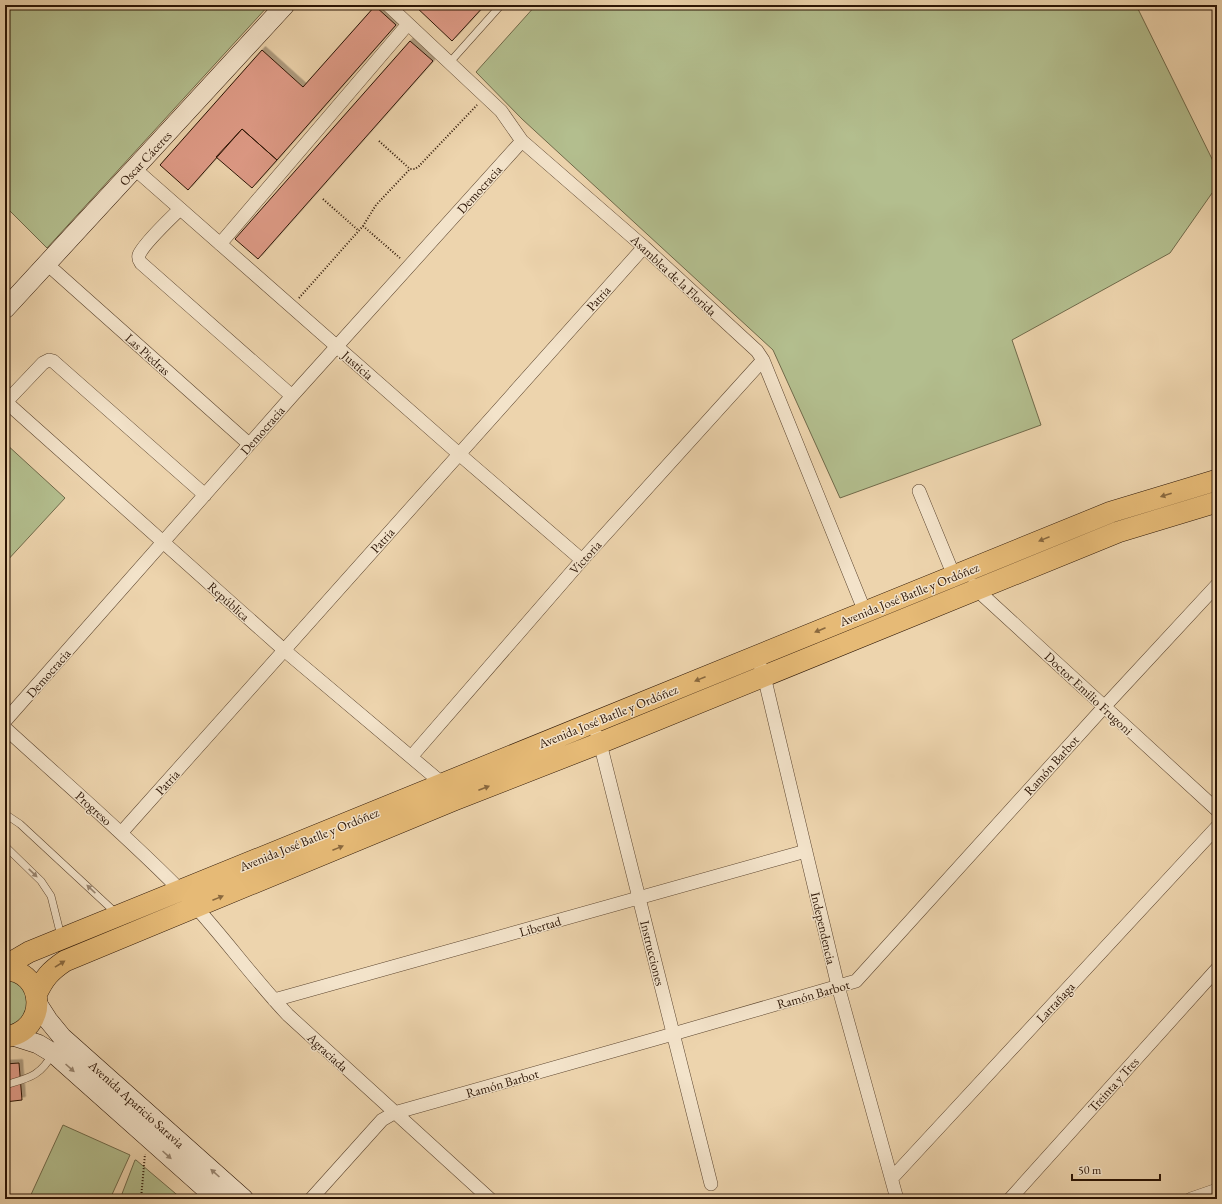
<svg xmlns="http://www.w3.org/2000/svg" width="1222" height="1204" font-family="'EB Garamond',serif">
<style>
.green{fill:#b3be8e;stroke:#706a4a}
.building{fill:#df9b87;stroke:#2c1505;filter:url(#shadow)}
.lines{fill:none;stroke-linecap:round;stroke-linejoin:round}
.lane-casing{stroke:#5c452f;stroke-width:8}
.street-casing{stroke:#5c452f;stroke-width:14}
.secondary-casing{stroke:#2c1505;stroke-width:20}
.primary-casing{stroke:#2c1505;stroke-width:22}
.path{stroke:#2c1505;stroke-width:2;stroke-dasharray:1 2;stroke-linecap:butt}
.lane{stroke:#f3e3ca;stroke-width:7}
.street{stroke:#f3e3ca;stroke-width:13}
.secondary{stroke:#f3e3ca;stroke-width:19}
.primary{stroke:#e6ba76;stroke-width:21}
.oneway{fill:#89683e}
.oneway2{fill:#998671}
.labels{text-anchor:middle;stroke-width:3;stroke-linejoin:round;paint-order:stroke}
.street-label{font-size:13px;fill:#2c1505;stroke:#f3e3ca}
</style>
<defs>
<filter id="shadow"><feDropShadow dx="3.5" dy="-3.5" stdDeviation="0" flood-color="#0004"/></filter>
</defs>
<rect width="100%" height="100%" fill="#edd4ad"/>
<filter id="stains"><feTurbulence type="fractalNoise" baseFrequency=".005" numOctaves="4"/><feColorMatrix values="0 0 0 0 .2 0 0 0 0 .09 0 0 0 0 .02 0 0 0 .5 -.17"/></filter>
<radialGradient id="worn" r=".72"><stop offset=".6" stop-color="#630" stop-opacity="0"/><stop offset="1" stop-color="#630" stop-opacity=".3"/></radialGradient>
<path class="green" d="M 5,5 L 269,5 L 47,248 L 5,206 Z
M 536,5 L 1145,5 L 1138,9 L 1217,169 L 1217,186 L 1170,253 L 1012,340 L 1041,425 L 840,498 L 773,350 L 522,119 L 476,72 Z
M 5,443 L 65,498 L 5,563 Z
M 5,977 L 11,978 L 27,991 L 27,1015 L 5,1029 Z
M 63,1125 L 130,1155 L 110,1199 L 29,1199 Z
M 135,1160 L 136,1160 L 182,1199 L 120,1199 Z"/>
<path class="building" d="M 414,5 L 485,5 L 452,41 Z
M 375,6 L 396,25 L 277,160 L 242,129 L 188,190 L 160,165 L 262,50 L 303,87 Z
M 410,41 L 433,61 L 258,259 L 235,239 Z
M 242,129 L 277,160 L 252,188 L 216,157 Z
M 19,1063 L 22,1100 L 5,1102 L 5,1064 Z"/>
<g class="lines">
<g class="lane-casing">
<path id="lane" d="M 450,62 L 501,5
M 5,816 L 8,816 L 20,824 L 116,913
M 5,846 L 41,881 L 51,896 L 61,936
M 5,1085 C 28,1078 40,1077 53,1053"/>
</g>
<g class="street-casing">
<path id="street" d="M 388,5 L 501,111 L 522,141 L 644,247 L 757,351 L 763,360 L 865,612
M 135,169 L 459,454 L 582,560
M 180,209 C 171,218 143,244 139,255 C 138,258 139,260 141,263 L 292,396
M 220,244 L 408,24
M 47,264 L 249,444
M 5,401 L 284,650 L 443,784 L 445,788
M 6,402 L 43,363 L 49,360 L 53,361 L 205,495
M 919,491 L 954,576
M 974,585 L 976,589 L 1217,810
M 757,657 L 764,676 L 838,986 L 897,1199
M 5,721 L 292,396 L 522,141
M 5,728 C 64,782 125,834 181,891 C 219,930 250,975 288,1015 L 490,1199
M 597,736 L 600,743 L 711,1184
M 411,757 L 582,560 L 763,360
M 121,833 L 644,247
M 274,1000 L 806,851
M 892,1178 L 1217,827
M 311,1199 L 382,1120 L 394,1113 L 673,1034 L 856,981 L 1104,707 L 1217,585
M 1010,1199 L 1217,969
M 1191,1199 L 1217,1190"/>
</g>
<g class="secondary-casing">
<path id="secondary" d="M 5,309 L 285,5
M 37,1003 L 48,1020 L 62,1037 L 244,1199
M 13,1036 L 38,1044 L 53,1053 L 217,1199"/>
</g>
<g class="primary-casing">
<path id="primary" d="M 5,966 L 29,952 L 1111,512 L 1217,480
M 5,970 C 45,970 50,1031 5,1037
M 36,995 C 44,978 50,971 65,961 L 454,800 L 600,743 L 1118,532 L 1217,502"/>
</g>
<path class="path" d="M 379,141 L 410,169
M 323,199 L 359,231
M 363,226 L 400,258
M 299,298 L 363,226 L 376,205 L 410,169 L 415,169 L 419,166 L 477,105
M 141,1199 L 145,1154"/>
<use href="#lane" class="lane"/>
<use href="#street" class="street"/>
<use href="#secondary" class="secondary"/>
<use href="#primary" class="primary"/>
</g>
<defs><path id="oneway-solid" d="M-6-.8H1V-3.2L6.5 0L1 3.2V.8H-6Z"/></defs>
<g class="oneway">
<use href="#oneway-solid" transform="translate(1166 495) rotate(162)"/>
<use href="#oneway-solid" transform="translate(1044 539) rotate(158)"/>
<use href="#oneway-solid" transform="translate(820 630) rotate(157)"/>
<use href="#oneway-solid" transform="translate(700 679) rotate(158)"/>
<use href="#oneway-solid" transform="translate(484 788) rotate(-21)"/>
<use href="#oneway-solid" transform="translate(338 848) rotate(-22)"/>
<use href="#oneway-solid" transform="translate(218 898) rotate(-22)"/>
<use href="#oneway-solid" transform="translate(60 964) rotate(-32)"/>
</g>
<g class="oneway2">
<use href="#oneway-solid" transform="translate(33 873) rotate(44)"/>
<use href="#oneway-solid" transform="translate(91 889) rotate(-137)"/>
<use href="#oneway-solid" transform="translate(70 1068) rotate(42)"/>
<use href="#oneway-solid" transform="translate(167 1155) rotate(42)"/>
<use href="#oneway-solid" transform="translate(215 1173) rotate(-138)"/>
</g>
<g class="labels">
<g class="street-label">
<text transform="translate(145 158) rotate(-47)" y="5">Oscar Cáceres</text>
<text transform="translate(479 189) rotate(-48)" y="5">Democracia</text>
<text transform="translate(674 275) rotate(43)" y="5">Asamblea de la Florida</text>
<text transform="translate(598 298) rotate(-48)" y="5">Patria</text>
<text transform="translate(148 354) rotate(42)" y="5">Las Piedras</text>
<text transform="translate(358 365) rotate(41)" y="5">Justicia</text>
<text transform="translate(262 430) rotate(-49)" y="5">Democracia</text>
<text transform="translate(382 540) rotate(-48)" y="5">Patria</text>
<text transform="translate(585 557) rotate(-48)" y="5">Victoria</text>
<text transform="translate(909 594) rotate(-22)" y="5">Avenida José Batlle y Ordóñez</text>
<text transform="translate(229 601) rotate(42)" y="5">República</text>
<text transform="translate(48 673) rotate(-49)" y="5">Democracia</text>
<text transform="translate(1089 693) rotate(43)" y="5">Doctor Emilio Frugoni</text>
<text transform="translate(608 716) rotate(-22)" y="5">Avenida José Batlle y Ordóñez</text>
<text transform="translate(1051 765) rotate(-48)" y="5">Ramón Barbot</text>
<text transform="translate(167 782) rotate(-48)" y="5">Patria</text>
<text transform="translate(94 808) rotate(42)" y="5">Progreso</text>
<text transform="translate(309 839) rotate(-22)" y="5">Avenida José Batlle y Ordóñez</text>
<text transform="translate(540 926) rotate(-16)" y="5">Libertad</text>
<text transform="translate(824 928) rotate(77)" y="5">Independencia</text>
<text transform="translate(653 953) rotate(76)" y="5">Instrucciones</text>
<text transform="translate(813 994) rotate(-16)" y="5">Ramón Barbot</text>
<text transform="translate(1055 1002) rotate(-47)" y="5">Larrañaga</text>
<text transform="translate(328 1052) rotate(43)" y="5">Agraciada</text>
<text transform="translate(502 1083) rotate(-16)" y="5">Ramón Barbot</text>
<text transform="translate(1113 1084) rotate(-48)" y="5">Treinta y Tres</text>
<text transform="translate(137 1104) rotate(42)" y="5">Avenida Aparicio Saravia</text>
</g>
</g>
<rect width="1222" height="1204" fill="none" stroke="#edd4ad" stroke-width="20"/>
<rect x="6" y="6" width="1210" height="1192" fill="none" stroke="#2c1505" stroke-width="2"/>
<rect x="10" y="10" width="1202" height="1184" fill="none" stroke="#2c1505"/>
<path d="M1072 1174v6h88v-6" fill="none" stroke="#2c1505" stroke-width="2"/>
<text x="1078" y="1174" font-size="12" fill="#2c1505" stroke="#f3e3ca" stroke-width="3" paint-order="stroke">50 m</text>
<rect width="100%" height="100%" filter="url(#stains)"/>
<rect width="100%" height="100%" fill="url(#worn)"/>
</svg>
